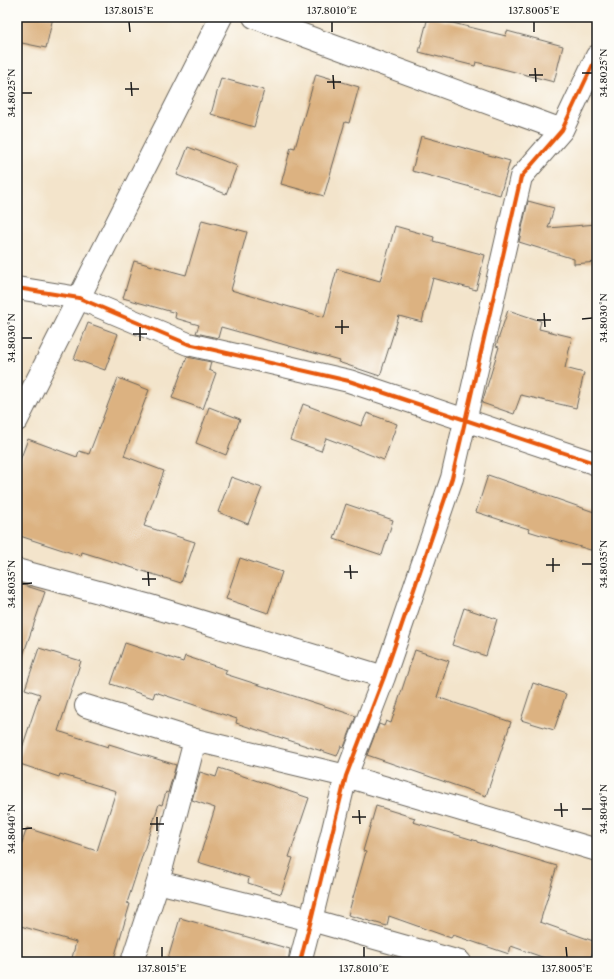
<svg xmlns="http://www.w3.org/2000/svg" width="614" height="979" font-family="'Libre Caslon Text',serif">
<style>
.building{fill:#dcb281}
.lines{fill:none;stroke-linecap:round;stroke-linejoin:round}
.minor-casing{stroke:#676259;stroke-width:24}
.minor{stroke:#fff;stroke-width:22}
.cycleway-casing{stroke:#fdfcf7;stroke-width:6}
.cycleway{stroke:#e8590c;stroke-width:4}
.ticks{fill:none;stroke:#1c1c1c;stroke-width:1.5}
.neatline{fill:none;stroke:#1c1c1c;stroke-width:1.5}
.ticks-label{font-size:10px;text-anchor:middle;fill:#1c1c1c}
</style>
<rect width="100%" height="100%" fill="#fdfcf7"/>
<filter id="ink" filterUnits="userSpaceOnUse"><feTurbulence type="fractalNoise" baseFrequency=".025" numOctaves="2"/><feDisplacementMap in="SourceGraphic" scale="8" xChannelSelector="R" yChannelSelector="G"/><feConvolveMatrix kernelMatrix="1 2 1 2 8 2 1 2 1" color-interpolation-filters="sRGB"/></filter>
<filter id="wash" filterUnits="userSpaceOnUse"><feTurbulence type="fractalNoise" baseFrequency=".012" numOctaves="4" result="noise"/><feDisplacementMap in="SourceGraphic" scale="16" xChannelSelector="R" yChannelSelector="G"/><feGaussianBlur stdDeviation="0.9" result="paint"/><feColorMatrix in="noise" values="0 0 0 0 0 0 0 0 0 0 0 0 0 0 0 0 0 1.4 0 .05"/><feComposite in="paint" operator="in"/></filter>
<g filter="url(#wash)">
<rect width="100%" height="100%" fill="#f3e4cb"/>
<g id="blocks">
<path class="building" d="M 17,17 L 53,17 L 46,48 L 17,42 Z
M 428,17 L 506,36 L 507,31 L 563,46 L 554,82 L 476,62 L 475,66 L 419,52 Z
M 316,74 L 359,87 L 349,123 L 345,122 L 324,196 L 281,184 L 291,147 L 295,148 Z
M 221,78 L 264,90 L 254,127 L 211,114 Z
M 421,136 L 510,161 L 500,195 L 412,171 Z
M 188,147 L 237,166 L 226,194 L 177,175 Z
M 528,201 L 554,208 L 548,228 L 597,224 L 597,262 L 574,264 L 574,259 L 519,242 Z
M 202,220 L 247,232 L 231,290 L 324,317 L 337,269 L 380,281 L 395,226 L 434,237 L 433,241 L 485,255 L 476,290 L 433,278 L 422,322 L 399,316 L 380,376 L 338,362 L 339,360 L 221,327 L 218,338 L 196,333 L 199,325 L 175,318 L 176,313 L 123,298 L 134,261 L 186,275 Z
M 508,310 L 541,321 L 539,329 L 572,337 L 565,368 L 584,373 L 576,408 L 521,395 L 514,414 L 482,403 L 499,347 L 496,346 Z
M 88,323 L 118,334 L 105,370 L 74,359 Z
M 187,357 L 211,362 L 209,370 L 216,373 L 203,409 L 172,398 Z
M 118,378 L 149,390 L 124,456 L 164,471 L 144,526 L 195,542 L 181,583 L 82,552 L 81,556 L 17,535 L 17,468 L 28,439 L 77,457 L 79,451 L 89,454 Z
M 303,404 L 361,426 L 367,413 L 397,424 L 384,460 L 326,438 L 321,451 L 290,440 Z
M 209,407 L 240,419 L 226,455 L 196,443 Z
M 488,475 L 597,513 L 597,552 L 528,531 L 529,529 L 476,512 Z
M 231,477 L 262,488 L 248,524 L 218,512 Z
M 346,504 L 393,520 L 382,555 L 334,539 Z
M 240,558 L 282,572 L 268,613 L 226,599 Z
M 17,583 L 45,592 L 21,661 L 17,660 Z
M 464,608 L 497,619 L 486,656 L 452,645 Z
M 125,643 L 183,662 L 185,656 L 227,670 L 225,674 L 356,716 L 344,747 L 341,746 L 337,756 L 236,723 L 237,719 L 155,692 L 153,698 L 111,684 Z
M 39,648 L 81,661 L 58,731 L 108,747 L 109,744 L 176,765 L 168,793 L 166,792 L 162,805 L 159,804 L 127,903 L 130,904 L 113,962 L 71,962 L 76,942 L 17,925 L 17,857 L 27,828 L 97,851 L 116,791 L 60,774 L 59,777 L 17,763 L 40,694 L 25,689 Z
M 415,650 L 449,661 L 437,697 L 511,722 L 486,796 L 367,755 L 379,724 L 384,726 L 386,721 L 391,723 Z
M 533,683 L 566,694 L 554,730 L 521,720 Z
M 219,768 L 309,798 L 289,857 L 293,858 L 281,894 L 248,883 L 249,878 L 198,862 L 215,808 L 192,800 L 200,772 L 216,777 Z
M 376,806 L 415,818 L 413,822 L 477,841 L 477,842 L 557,866 L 540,922 L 596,942 L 589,962 L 556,962 L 511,946 L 509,954 L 453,935 L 451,938 L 389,916 L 387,926 L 348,915 L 366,852 L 363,851 Z
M 180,918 L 290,949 L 288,962 L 167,962 Z"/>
</g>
</g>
<g filter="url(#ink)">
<use href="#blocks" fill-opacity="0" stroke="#676259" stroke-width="1"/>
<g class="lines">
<g class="minor-casing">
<path id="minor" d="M 254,17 L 562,130
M 17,288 L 79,298 L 188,344 L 349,381 L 597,464
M 17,420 L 221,17
M 17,570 L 147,605 L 384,677
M 86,706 L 195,740 L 346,776 L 597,850
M 158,882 L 311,920 L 460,962
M 132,962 L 158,882 L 195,740
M 300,962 L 311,920 L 346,776 L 384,677 L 452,478 L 521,177 L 562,130 L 597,56"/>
</g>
<use href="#minor" class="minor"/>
<g class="cycleway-casing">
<path id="cycleway" d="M 17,288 L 79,298 L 188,344 L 349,381 L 597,464
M 300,962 L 311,920 L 346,776 L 384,677 L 452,478 L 521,177 L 562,130 L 597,56"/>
</g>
<use href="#cycleway" class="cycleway"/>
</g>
</g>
<path class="ticks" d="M 129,22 L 130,32M 332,22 L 332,32M 534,22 L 534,32M 535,68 L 536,82M 582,73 L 592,73M 333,75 L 334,89M 529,75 L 543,75M 131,82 L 132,96M 327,82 L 341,82M 125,89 L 139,89M 22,93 L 32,93M 544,313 L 545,327M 582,319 L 592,318M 342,320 L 342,334M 537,320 L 551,320M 140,327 L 140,341M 335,327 L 349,327M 133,334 L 147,334M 22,338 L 32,338M 553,558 L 553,572M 582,564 L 592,564M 350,565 L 351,579M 546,565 L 560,565M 148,572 L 149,586M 344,572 L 358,572M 142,579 L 156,579M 22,584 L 32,583M 561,803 L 562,817M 582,809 L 592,809M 359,810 L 360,824M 554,810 L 568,810M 157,817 L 157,831M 352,817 L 366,817M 150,824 L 164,824M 22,829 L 32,828M 162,947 L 162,957M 364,947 L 364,957M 566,947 L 567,957"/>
<rect width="614" height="979" fill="none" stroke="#fdfcf7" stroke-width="44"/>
<rect x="22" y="22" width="570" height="935" class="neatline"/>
<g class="ticks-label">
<text x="129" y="14">137.8015°E</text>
<text x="332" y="14">137.8010°E</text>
<text x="534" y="14">137.8005°E</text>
<text transform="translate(603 73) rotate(-90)" y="4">34.8025°N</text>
<text transform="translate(11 93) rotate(-90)" y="4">34.8025°N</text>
<text transform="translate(603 318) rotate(-90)" y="4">34.8030°N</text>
<text transform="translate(11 338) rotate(-90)" y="4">34.8030°N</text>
<text transform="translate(603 564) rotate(-90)" y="4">34.8035°N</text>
<text transform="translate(11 584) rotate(-90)" y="4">34.8035°N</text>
<text transform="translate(603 809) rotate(-90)" y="4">34.8040°N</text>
<text transform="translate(11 829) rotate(-90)" y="4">34.8040°N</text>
<text x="162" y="972">137.8015°E</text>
<text x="364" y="972">137.8010°E</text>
<text x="567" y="972">137.8005°E</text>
</g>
</svg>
